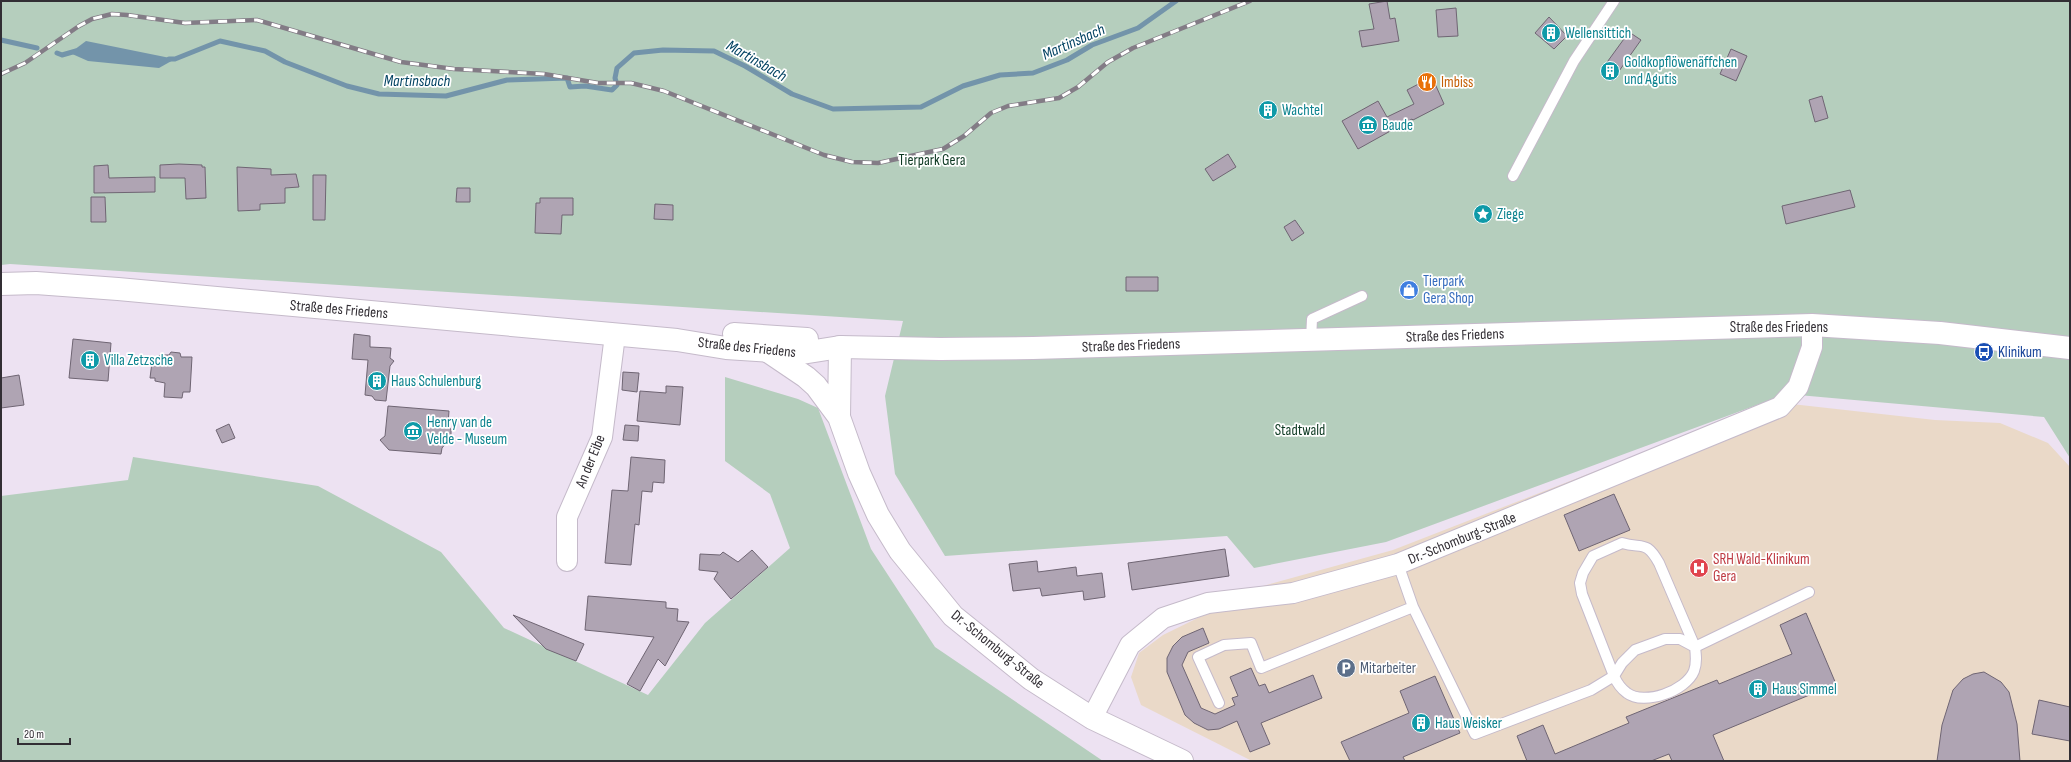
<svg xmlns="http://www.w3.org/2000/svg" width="2071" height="762" font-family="'Sofia Sans Condensed',sans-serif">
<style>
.medical{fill:#ead9c8}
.green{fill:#b5cebd}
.water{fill:#7394aa}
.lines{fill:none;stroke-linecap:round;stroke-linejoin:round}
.stream{stroke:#7394aa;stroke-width:5}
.building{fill:#afa4b3;stroke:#6f6573}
.service-casing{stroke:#c5baca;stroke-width:12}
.minor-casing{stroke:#c5baca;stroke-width:22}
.tertiary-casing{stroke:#c5baca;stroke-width:24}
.secondary-casing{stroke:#c5baca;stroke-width:24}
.service{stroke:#fff;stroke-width:10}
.minor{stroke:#fff;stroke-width:20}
.tertiary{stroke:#fff;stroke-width:22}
.secondary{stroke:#fff;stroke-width:22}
.rail-casing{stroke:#837c86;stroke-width:4.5}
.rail{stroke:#fff;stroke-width:3;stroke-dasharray:9;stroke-linecap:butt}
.labels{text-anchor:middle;stroke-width:3.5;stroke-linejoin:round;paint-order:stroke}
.culture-label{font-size:15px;fill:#0d838f;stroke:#fff;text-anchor:start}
.food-label{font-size:15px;fill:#c56008;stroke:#fff;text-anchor:start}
.park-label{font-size:15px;fill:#0b3720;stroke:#fff}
.shop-label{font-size:15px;fill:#366cbe;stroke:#fff;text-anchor:start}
.street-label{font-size:15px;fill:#322e34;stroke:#fff}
.transit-label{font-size:15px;fill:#164399;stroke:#fff;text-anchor:start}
.health-label{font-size:15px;fill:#be3a42;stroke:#fff;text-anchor:start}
.service-label{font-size:15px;fill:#4e5e75;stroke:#fff;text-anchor:start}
.water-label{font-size:16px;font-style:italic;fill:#024262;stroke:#fff}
</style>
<rect width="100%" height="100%" fill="#ede2f2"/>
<path class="medical" d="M 1773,402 L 1935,420 L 2000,423 L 2048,443 L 2070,467 L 2070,761 L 1252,761 L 1141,705 L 1131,677 L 1139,653 L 1163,635 L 1263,586 L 1393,550 Z"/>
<path class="green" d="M 1,1 L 2070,1 L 2070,458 L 2044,417 L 1787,394 L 1386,542 L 1254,568 L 1227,536 L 945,556 L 895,474 L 885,396 L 903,321 L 10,264 L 1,265 Z
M 725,377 L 798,399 L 818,408 L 871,549 L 935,647 L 1103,761 L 1,761 L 1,496 L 128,480 L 133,457 L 318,486 L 441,552 L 504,628 L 648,695 L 705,623 L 790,548 L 770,494 L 725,461 Z"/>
<path class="water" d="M 86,41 L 175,59 L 159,68 L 88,61 L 70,53 Z"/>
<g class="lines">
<path class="stream" d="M 1,40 L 37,48
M 57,53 L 62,55 L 76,51
M 169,59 L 175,59 L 220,41 L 265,51 L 285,62 L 347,86 L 379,94 L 446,96 L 507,80 L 567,78 L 570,87 L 585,86 L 612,90 L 617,85 L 615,78 L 617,68 L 634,53 L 663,50 L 714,51 L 745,66 L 792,94 L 833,109 L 921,107 L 963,86 L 1000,75 L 1033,73 L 1067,60 L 1092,45 L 1138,28 L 1176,1"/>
</g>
<path class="building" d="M 1387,1 L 1390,19 L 1395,18 L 1399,41 L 1362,47 L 1359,31 L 1374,29 L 1369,4 Z
M 1456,8 L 1458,36 L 1438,37 L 1436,10 Z
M 1549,17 L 1567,36 L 1554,49 L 1535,33 Z
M 1629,32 L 1641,40 L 1612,81 L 1605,65 Z
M 1731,49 L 1747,56 L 1736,81 L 1720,74 Z
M 1432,77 L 1444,104 L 1413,120 L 1412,119 L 1358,149 L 1342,121 L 1378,101 L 1387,117 L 1414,104 L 1407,90 Z
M 1822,96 L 1828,118 L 1815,122 L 1809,100 Z
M 1228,154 L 1236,167 L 1213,181 L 1205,169 Z
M 179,164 L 202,165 L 202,167 L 205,167 L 206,198 L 186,199 L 185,178 L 160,178 L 160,165 Z
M 108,165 L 109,178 L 155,177 L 155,192 L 94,193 L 94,166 Z
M 237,167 L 271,169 L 271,175 L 296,174 L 299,187 L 285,188 L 285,203 L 260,204 L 260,210 L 238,211 Z
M 313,175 L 326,175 L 325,220 L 313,220 Z
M 457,188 L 470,188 L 470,202 L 456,202 Z
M 1850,190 L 1855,207 L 1786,224 L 1782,206 Z
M 91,197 L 105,197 L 106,222 L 91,222 Z
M 540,198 L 573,198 L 573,215 L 562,215 L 561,234 L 535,233 L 536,203 L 540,203 Z
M 655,204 L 673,205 L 673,220 L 654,219 Z
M 1295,220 L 1304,233 L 1292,241 L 1284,227 Z
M 1126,277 L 1158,277 L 1158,291 L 1126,291 Z
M 354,334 L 370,336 L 370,347 L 391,348 L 390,358 L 394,361 L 390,366 L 386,401 L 375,400 L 372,396 L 365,395 L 368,360 L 352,359 Z
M 73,339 L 111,343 L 108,381 L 69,378 Z
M 171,352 L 180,353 L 181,357 L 192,357 L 190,392 L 183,392 L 182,398 L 164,397 L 165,383 L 155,381 L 155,378 L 150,378 L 152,362 L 160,355 L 169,355 Z
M 623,372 L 639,373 L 637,392 L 622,390 Z
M 19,375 L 24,405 L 1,408 L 1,378 Z
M 666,386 L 683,387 L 680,425 L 637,421 L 640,391 L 666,393 Z
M 388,406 L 449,411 L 448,424 L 451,430 L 451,437 L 442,448 L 441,454 L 389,450 L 380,440 L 385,436 Z
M 229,424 L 235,438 L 222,443 L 216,430 Z
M 625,425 L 639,426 L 638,441 L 623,440 Z
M 631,457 L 665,460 L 664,483 L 653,482 L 652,492 L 642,491 L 639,525 L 635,524 L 631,565 L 605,563 L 612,490 L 628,491 Z
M 1614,494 L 1630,530 L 1579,551 L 1564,515 Z
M 1225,549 L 1229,576 L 1132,590 L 1128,563 Z
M 752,550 L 768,567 L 731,599 L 714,579 L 718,572 L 699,570 L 700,554 L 720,555 L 723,552 L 738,562 Z
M 1037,561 L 1038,572 L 1076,567 L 1077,576 L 1102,573 L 1105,597 L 1084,600 L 1083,591 L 1042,596 L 1040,588 L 1013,591 L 1009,564 Z
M 588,596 L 666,602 L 666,608 L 678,609 L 677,621 L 689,622 L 665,666 L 658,659 L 640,691 L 627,684 L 654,637 L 585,630 Z
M 1806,613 L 1836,684 L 1713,735 L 1724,761 L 1672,761 L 1669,754 L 1651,761 L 1527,761 L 1517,736 L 1543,725 L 1555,754 L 1629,723 L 1626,717 L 1717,680 L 1719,684 L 1792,654 L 1780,625 Z
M 513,615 L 584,644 L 576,661 L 546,649 Z
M 1203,628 L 1209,643 L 1188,652 L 1182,665 L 1201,708 L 1215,714 L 1235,705 L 1232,698 L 1238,696 L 1230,677 L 1251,668 L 1259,686 L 1265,684 L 1269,693 L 1313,675 L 1322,698 L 1261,723 L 1270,744 L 1250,752 L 1237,721 L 1219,729 L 1208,730 L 1194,723 L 1185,715 L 1167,672 L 1167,658 L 1173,646 L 1182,637 Z
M 1984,672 L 2001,682 L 2009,692 L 2017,724 L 2020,761 L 1937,761 L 1942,725 L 1953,690 L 1963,679 L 1973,674 Z
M 1435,676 L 1460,733 L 1403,757 L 1405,761 L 1350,761 L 1341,742 L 1409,713 L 1400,691 Z
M 2039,700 L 2070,707 L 2070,741 L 2032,734 Z"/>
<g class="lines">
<g class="service-casing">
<path id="service" d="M 1513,176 L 1574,61 L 1614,1
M 1311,340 L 1312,319 L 1362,296
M 1622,543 C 1643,549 1646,540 1659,563 L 1695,647 L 1680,639 L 1665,639 L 1635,650 L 1622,663 L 1614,676 L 1582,594 L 1580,583 L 1583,573 L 1593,556 Z
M 1398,564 L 1413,607 L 1475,734 L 1591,690 L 1614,676 C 1617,683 1620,688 1627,693 C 1644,706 1686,691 1694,671 C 1697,663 1696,655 1695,647 L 1809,592
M 1219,703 L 1198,657 L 1224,645 L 1251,643 L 1261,668 L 1413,607"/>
</g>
<g class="minor-casing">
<path id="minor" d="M 567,561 L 567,517 L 602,437 L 615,335
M 1092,718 L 1130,645 L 1163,618 L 1208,603 L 1293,593 L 1398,564 L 1780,407 L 1798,387 L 1812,347 L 1812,325"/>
</g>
<g class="tertiary-casing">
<path id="tertiary" d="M 840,347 L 839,417 L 859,473 L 878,515 L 900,551 L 953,616 L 1031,679 L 1092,718 L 1182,761
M 769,352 L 806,377 L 816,386 L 839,417"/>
</g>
<g class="secondary-casing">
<path id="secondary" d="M 1,284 L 36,283 L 118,289 L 677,340 L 726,348 L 802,353 L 840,347 L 940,349 L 1033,348 L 1812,325 L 1940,333 L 2070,348
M 734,334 L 807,339"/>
</g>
<use href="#service" class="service"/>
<use href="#minor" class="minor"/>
<use href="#tertiary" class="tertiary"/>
<use href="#secondary" class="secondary"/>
<g class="rail-casing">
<path id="rail" d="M 1,74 L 25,63 L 79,26 L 92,19 L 112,14 L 127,15 L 185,23 L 257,20 L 401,62 L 454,69 L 544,74 L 598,83 L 631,83 L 664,91 L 824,155 L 852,162 L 878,163 L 943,149 L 964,136 L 991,113 L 1008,106 L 1059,98 L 1078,87 L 1108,62 L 1133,48 L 1250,1"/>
</g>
<use href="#rail" class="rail"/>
</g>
<defs>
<g id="building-disc" transform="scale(1)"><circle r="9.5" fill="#0f9aa8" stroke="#fff"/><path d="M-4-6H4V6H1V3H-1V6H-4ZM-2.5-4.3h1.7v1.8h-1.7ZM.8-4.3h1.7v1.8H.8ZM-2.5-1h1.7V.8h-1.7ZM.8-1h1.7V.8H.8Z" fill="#fff"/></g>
<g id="restaurant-disc" transform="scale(1)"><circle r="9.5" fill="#e8710a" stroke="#fff"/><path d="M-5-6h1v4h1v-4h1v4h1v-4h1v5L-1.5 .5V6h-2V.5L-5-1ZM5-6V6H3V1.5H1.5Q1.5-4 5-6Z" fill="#fff"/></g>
<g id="museum-disc" transform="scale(1)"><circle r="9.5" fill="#0f9aa8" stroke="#fff"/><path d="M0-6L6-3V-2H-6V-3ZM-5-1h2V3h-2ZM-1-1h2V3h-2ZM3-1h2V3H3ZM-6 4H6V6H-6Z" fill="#fff"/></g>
<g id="sight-disc" transform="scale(1)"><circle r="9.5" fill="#0f9aa8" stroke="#fff"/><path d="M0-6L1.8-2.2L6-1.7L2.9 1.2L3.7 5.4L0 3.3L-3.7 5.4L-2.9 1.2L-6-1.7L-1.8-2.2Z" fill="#fff"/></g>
<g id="shop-disc" transform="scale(1)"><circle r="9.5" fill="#3f7fe0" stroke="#fff"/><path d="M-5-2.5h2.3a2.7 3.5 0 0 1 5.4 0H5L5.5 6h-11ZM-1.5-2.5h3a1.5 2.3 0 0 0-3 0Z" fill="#fff"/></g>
<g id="bus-disc" transform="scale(1)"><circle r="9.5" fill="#1a4fb4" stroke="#fff"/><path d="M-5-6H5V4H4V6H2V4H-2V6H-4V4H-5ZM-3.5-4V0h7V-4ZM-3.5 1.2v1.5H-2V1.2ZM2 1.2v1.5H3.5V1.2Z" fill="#fff"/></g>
<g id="hospital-disc" transform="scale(1)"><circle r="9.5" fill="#e0444e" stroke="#fff"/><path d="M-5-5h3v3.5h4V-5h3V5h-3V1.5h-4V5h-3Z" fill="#fff"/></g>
<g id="parking-disc" transform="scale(1)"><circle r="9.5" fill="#5c6f8a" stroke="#fff"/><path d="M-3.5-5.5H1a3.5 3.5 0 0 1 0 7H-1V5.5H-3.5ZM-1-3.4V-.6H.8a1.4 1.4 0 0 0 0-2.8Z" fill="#fff"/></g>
</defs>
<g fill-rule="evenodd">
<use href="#building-disc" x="1551" y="33"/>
<use href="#building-disc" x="1610" y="71"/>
<use href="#restaurant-disc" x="1427" y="82"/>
<use href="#building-disc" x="1268" y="110"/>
<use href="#museum-disc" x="1368" y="125"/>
<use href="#sight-disc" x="1483" y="214"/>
<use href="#shop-disc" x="1409" y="290"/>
<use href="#bus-disc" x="1984" y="352"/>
<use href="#building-disc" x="90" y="360"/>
<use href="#building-disc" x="377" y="381"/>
<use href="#museum-disc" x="413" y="431"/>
<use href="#hospital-disc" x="1699" y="568"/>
<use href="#parking-disc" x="1346" y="668"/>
<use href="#building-disc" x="1758" y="689"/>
<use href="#building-disc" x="1421" y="723"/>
</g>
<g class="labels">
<g class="culture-label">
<text x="1565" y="38">Wellensittich</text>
<text x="1624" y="67">Goldkopflöwenäffchen<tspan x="1624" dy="17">und Agutis</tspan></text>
<text x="1282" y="115">Wachtel</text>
<text x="1382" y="130">Baude</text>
<text x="1497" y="219">Ziege</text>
<text x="104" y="365">Villa Zetzsche</text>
<text x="391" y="386">Haus Schulenburg</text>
<text x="427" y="427">Henry van de<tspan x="427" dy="17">Velde - Museum</tspan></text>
<text x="1772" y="694">Haus Simmel</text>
<text x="1435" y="728">Haus Weisker</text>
</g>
<g class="food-label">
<text x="1441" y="87">Imbiss</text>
</g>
<g class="park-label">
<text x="932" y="165">Tierpark Gera</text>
<text x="1300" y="435">Stadtwald</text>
</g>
<g class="shop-label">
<text x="1423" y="286">Tierpark<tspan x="1423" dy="17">Gera Shop</tspan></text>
</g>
<g class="street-label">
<text transform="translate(339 309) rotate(5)" y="5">Straße des Friedens</text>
<text x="1779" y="332">Straße des Friedens</text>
<text transform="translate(1455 335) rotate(-2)" y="5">Straße des Friedens</text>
<text transform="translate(1131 345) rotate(-2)" y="5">Straße des Friedens</text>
<text transform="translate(747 347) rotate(6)" y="5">Straße des Friedens</text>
<text transform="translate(590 461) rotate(-68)" y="5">An der Eibe</text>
<text transform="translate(1462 538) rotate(-22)" y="5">Dr.-Schomburg-Straße</text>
<text transform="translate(998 649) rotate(39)" y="5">Dr.-Schomburg-Straße</text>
</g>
<g class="transit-label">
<text x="1998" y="357">Klinikum</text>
</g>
<g class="health-label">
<text x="1713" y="564">SRH Wald-Klinikum<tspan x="1713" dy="17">Gera</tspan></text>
</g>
<g class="service-label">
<text x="1360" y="673">Mitarbeiter</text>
</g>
<g class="water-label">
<text transform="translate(1073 41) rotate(-24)" y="6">Martinsbach</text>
<text transform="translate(757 60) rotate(30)" y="6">Martinsbach</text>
<text x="417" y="86">Martinsbach</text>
</g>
</g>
<rect width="2071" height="762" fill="none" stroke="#322e34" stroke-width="4"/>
<path d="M18 738v6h52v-6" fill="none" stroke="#322e34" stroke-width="2"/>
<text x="24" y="738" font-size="12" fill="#322e34" stroke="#ffffff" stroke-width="3" paint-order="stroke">20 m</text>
</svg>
